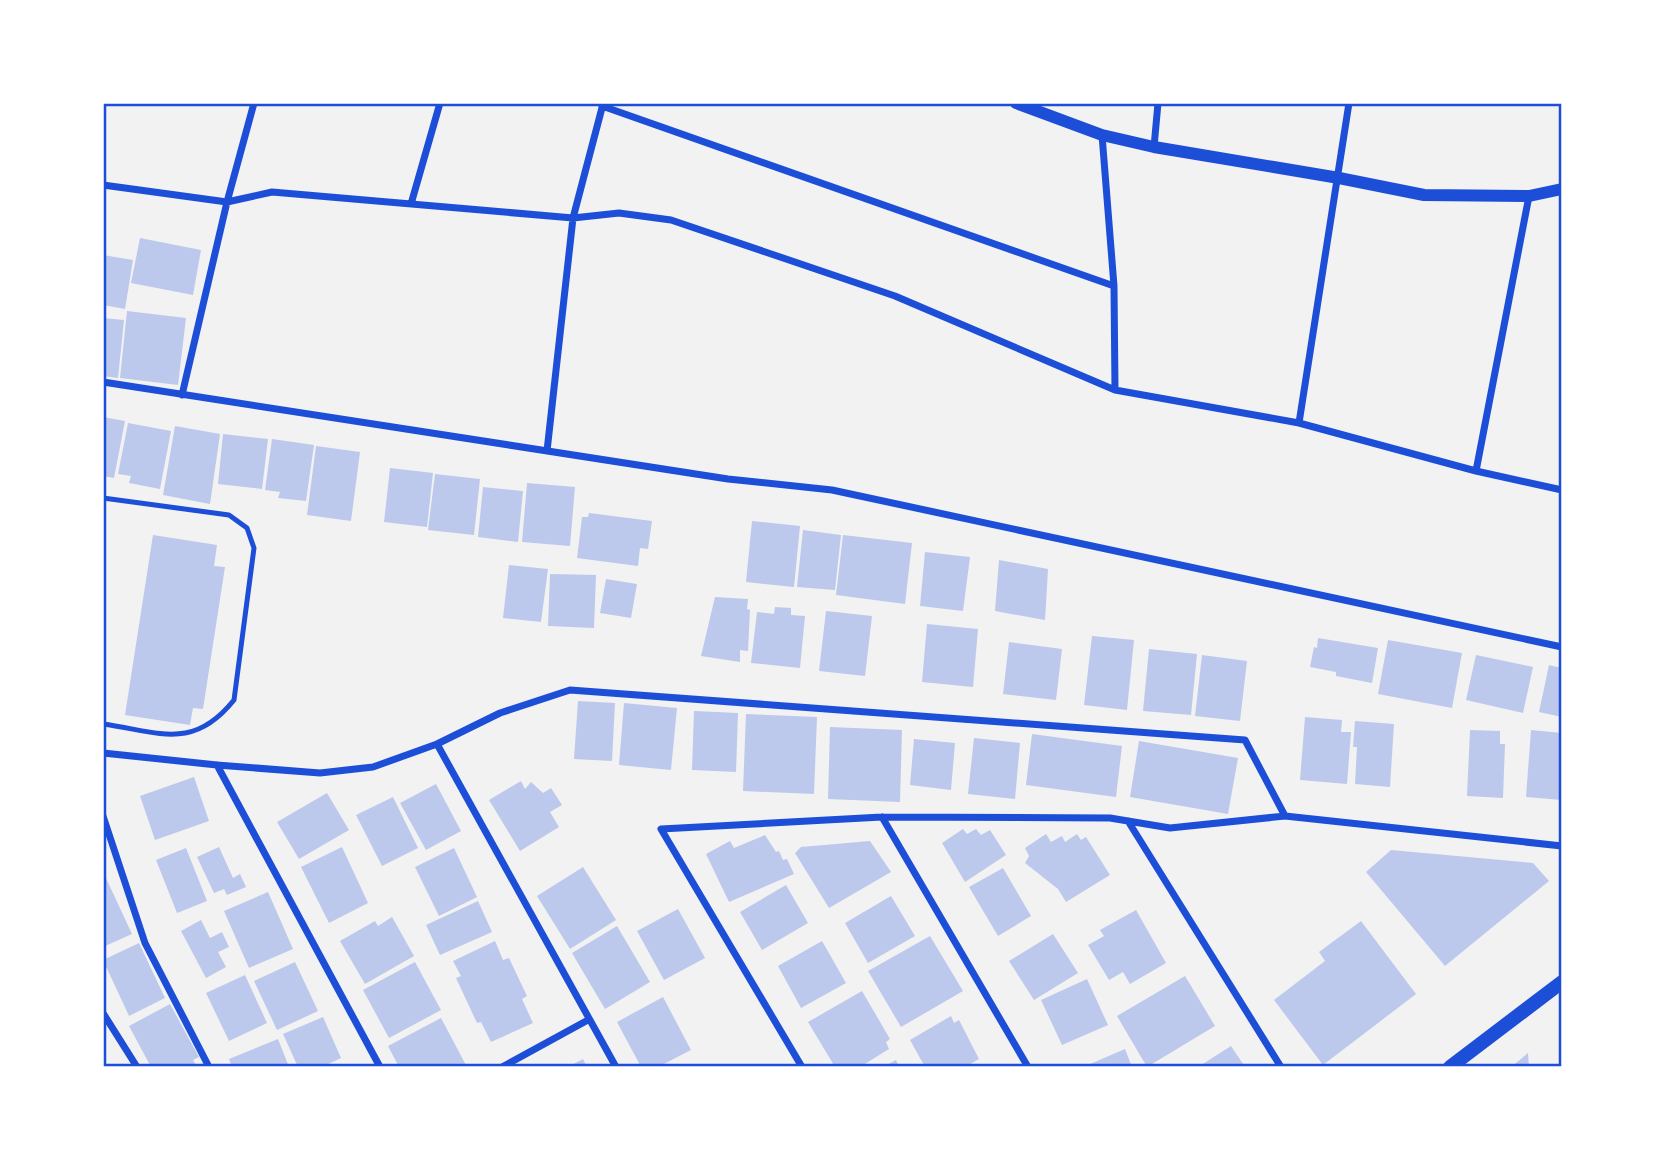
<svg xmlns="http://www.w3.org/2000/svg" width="1665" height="1170" font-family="'Fira Sans',sans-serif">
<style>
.building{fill:#bdc9ec}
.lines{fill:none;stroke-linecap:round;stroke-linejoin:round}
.service{stroke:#1d4ed8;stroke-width:5}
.minor{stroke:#1d4ed8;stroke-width:7}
.tertiary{stroke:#1d4ed8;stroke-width:12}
.secondary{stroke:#1d4ed8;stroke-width:14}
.neatline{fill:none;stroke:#1d4ed8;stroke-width:2.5}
</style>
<rect width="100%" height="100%" fill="#f2f2f2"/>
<path class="building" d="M 140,238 L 201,250 L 193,295 L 131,283 Z
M 103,255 L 133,260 L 125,309 L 103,305 Z
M 127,311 L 186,318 L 178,385 L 120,378 Z
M 103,318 L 124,320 L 118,378 L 103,376 Z
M 103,417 L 125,421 L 114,478 L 103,476 Z
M 128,423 L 171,431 L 160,489 L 129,483 L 131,476 L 118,474 Z
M 175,426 L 220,434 L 210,504 L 163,495 Z
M 223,434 L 268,439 L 262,489 L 218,484 Z
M 272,439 L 314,445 L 306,501 L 278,498 L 280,492 L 265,490 Z
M 316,446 L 360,452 L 351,521 L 307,515 Z
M 390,468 L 433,473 L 427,527 L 384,522 Z
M 435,474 L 480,479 L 474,535 L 428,530 Z
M 527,483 L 575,487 L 570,546 L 522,542 Z
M 483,487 L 523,491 L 518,542 L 478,537 Z
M 589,513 L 652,521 L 648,549 L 640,548 L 638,566 L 577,558 L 582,517 L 588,517 Z
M 752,521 L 800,526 L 794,587 L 746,582 Z
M 803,530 L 841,535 L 835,590 L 797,587 Z
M 153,535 L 217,545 L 214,566 L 225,567 L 203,709 L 193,708 L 190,725 L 125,715 Z
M 843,535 L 912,543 L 905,604 L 836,595 Z
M 925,552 L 970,557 L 963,611 L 920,606 Z
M 999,560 L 1048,569 L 1045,620 L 995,611 Z
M 509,565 L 548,569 L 541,622 L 503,618 Z
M 550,574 L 596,575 L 594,628 L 548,626 Z
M 606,579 L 637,584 L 631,618 L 600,613 Z
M 715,597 L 748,599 L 747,609 L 750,610 L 748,651 L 740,650 L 740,662 L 701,656 Z
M 775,607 L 791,608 L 791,615 L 805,616 L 800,668 L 751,663 L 757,612 L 774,614 Z
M 826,611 L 872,616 L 865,676 L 819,671 Z
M 927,624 L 978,629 L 973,687 L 922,682 Z
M 1092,636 L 1134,640 L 1127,710 L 1084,705 Z
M 1318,638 L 1378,648 L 1372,683 L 1336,676 L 1336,672 L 1310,667 L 1314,647 L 1317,648 Z
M 1388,640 L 1462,653 L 1452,708 L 1378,694 Z
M 1009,642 L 1062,649 L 1056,700 L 1003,694 Z
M 1149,649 L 1197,654 L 1191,715 L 1143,711 Z
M 1202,655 L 1247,661 L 1240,721 L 1195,716 Z
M 1476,655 L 1533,667 L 1523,713 L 1466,700 Z
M 1549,665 L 1562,668 L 1562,717 L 1539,712 Z
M 578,701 L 615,703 L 612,761 L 574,759 Z
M 624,703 L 677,708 L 671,770 L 619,765 Z
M 694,711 L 738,713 L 736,772 L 692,770 Z
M 746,714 L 817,717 L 814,794 L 743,791 Z
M 1305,717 L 1342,720 L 1341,732 L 1351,732 L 1347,784 L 1300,780 Z
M 1355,721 L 1394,724 L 1390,787 L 1355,784 L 1357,747 L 1353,747 Z
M 830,727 L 902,730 L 900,802 L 828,799 Z
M 1470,730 L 1500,731 L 1500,744 L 1505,744 L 1503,798 L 1467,796 Z
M 1531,730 L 1562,733 L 1562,800 L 1526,797 Z
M 1032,734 L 1122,746 L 1116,797 L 1026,785 Z
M 974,738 L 1020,743 L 1015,799 L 968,794 Z
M 914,739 L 955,743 L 951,790 L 910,785 Z
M 1139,741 L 1238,758 L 1228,814 L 1130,797 Z
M 194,777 L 209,821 L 155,840 L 140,796 Z
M 521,781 L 525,789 L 531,782 L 543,793 L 551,788 L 562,805 L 550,812 L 559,827 L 520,851 L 489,800 Z
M 436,784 L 461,831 L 426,850 L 400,803 Z
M 327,793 L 349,830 L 299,859 L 277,822 Z
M 393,797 L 418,848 L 382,866 L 356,815 Z
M 963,829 L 967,834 L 976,829 L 981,835 L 990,830 L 1006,855 L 965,882 L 942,843 Z
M 1046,834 L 1051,842 L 1062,836 L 1065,842 L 1077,834 L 1081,840 L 1086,837 L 1110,875 L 1066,902 L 1058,889 L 1025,863 L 1029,856 L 1025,848 Z
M 765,835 L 776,852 L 779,851 L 783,860 L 787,859 L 794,874 L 729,902 L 706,854 L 730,841 L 734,848 Z
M 870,841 L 891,872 L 829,908 L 795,853 L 801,847 Z
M 219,847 L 233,878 L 240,874 L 246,887 L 227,895 L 224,889 L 214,893 L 197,857 Z
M 342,847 L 368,903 L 329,923 L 301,867 Z
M 186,848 L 207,901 L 177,913 L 156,860 Z
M 454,848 L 477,897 L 439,916 L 415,867 Z
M 1391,850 L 1533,863 L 1549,881 L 1445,966 L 1366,872 Z
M 583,867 L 616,920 L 570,949 L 537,896 Z
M 1003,868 L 1031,916 L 998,936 L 969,887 Z
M 106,878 L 132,934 L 103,947 L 103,879 Z
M 786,885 L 808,923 L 762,950 L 740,912 Z
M 268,892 L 293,949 L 249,968 L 224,911 Z
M 891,896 L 915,936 L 868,963 L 845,923 Z
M 478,901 L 492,932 L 440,955 L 426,925 Z
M 678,909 L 705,958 L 664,980 L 637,931 Z
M 1136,910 L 1166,963 L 1130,984 L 1123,972 L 1109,980 L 1088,945 L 1104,936 L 1100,930 Z
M 392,917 L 414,956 L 365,984 L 340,941 L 375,921 L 378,926 Z
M 201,920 L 210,938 L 222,932 L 229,947 L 218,952 L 226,967 L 206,978 L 181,931 Z
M 1361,921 L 1416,994 L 1323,1065 L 1274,1000 L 1325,961 L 1319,952 Z
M 617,926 L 650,982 L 605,1009 L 572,953 Z
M 1053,934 L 1078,973 L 1034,1000 L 1009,961 Z
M 930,936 L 963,991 L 901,1027 L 868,971 Z
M 495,941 L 503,960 L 509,958 L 527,996 L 522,999 L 533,1023 L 491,1042 L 481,1022 L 477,1023 L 456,978 L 461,976 L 453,961 Z
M 822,941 L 846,983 L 801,1008 L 778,966 Z
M 139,943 L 165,998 L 129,1016 L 103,960 Z
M 295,962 L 318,1011 L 277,1030 L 254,981 Z
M 415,962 L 441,1010 L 389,1038 L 363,990 Z
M 245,975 L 267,1023 L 229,1041 L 206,993 Z
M 1185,976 L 1215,1026 L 1147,1067 L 1117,1016 Z
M 1087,979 L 1108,1025 L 1062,1045 L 1041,1000 Z
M 862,991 L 890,1039 L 886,1042 L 889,1049 L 860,1067 L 835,1067 L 808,1022 Z
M 663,997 L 691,1050 L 658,1067 L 641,1067 L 617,1022 Z
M 170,1004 L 199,1057 L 193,1060 L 197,1067 L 151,1067 L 129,1026 Z
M 951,1016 L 954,1023 L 959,1020 L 979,1059 L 965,1067 L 925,1067 L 910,1040 Z
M 323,1017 L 341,1058 L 322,1067 L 298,1067 L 283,1034 Z
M 441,1018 L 467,1067 L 399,1067 L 388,1046 Z
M 278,1039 L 289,1067 L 232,1067 L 229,1059 Z
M 1231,1046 L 1245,1067 L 1198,1067 Z
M 1125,1049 L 1132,1067 L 1083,1067 Z
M 1528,1053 L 1529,1067 L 1511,1067 Z
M 583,1059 L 587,1067 L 568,1067 Z
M 896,1060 L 899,1067 L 883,1067 Z"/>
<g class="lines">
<path class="service" d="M 103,498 L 229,515 L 247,528 L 254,548 L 234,700 C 193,751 160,732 103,724"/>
<path class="minor" d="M 602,106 L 1114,286
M 1102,135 L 1114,286 L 1115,390
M 1154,147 L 1158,103
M 103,185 L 227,202 L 272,192 L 573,218 L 619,213 L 671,220 L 895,296 L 1115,390 L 1299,423 L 1476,471 L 1562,490
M 411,204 L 440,103
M 103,382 L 728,479 L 832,490 L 1562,647
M 182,395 L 227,202 L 254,103
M 1299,423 L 1349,103
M 547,451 L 573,218 L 603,104
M 1476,471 L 1529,196
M 437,744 L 616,1067
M 103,753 L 217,765 L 320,773 L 373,767 L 437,744 L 500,713 L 570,690 L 1245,740 L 1285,816
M 217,765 L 380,1067
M 103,816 L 145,943 L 209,1067
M 882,817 L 1028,1067
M 1128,821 L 1281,1067
M 103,1013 L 137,1067
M 502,1067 L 588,1020
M 802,1067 L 661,829 L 882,817 L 1110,818 L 1170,828 L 1285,816 L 1562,846"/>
<path class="tertiary" d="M 1016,103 L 1102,135 L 1154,147 L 1339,178 L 1424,195 L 1529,196 L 1562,189"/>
<path class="secondary" d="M 1450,1067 L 1562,982"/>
</g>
<rect width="1665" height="1170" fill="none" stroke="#ffffff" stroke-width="210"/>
<rect x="105" y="105" width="1455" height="960" class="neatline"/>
</svg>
